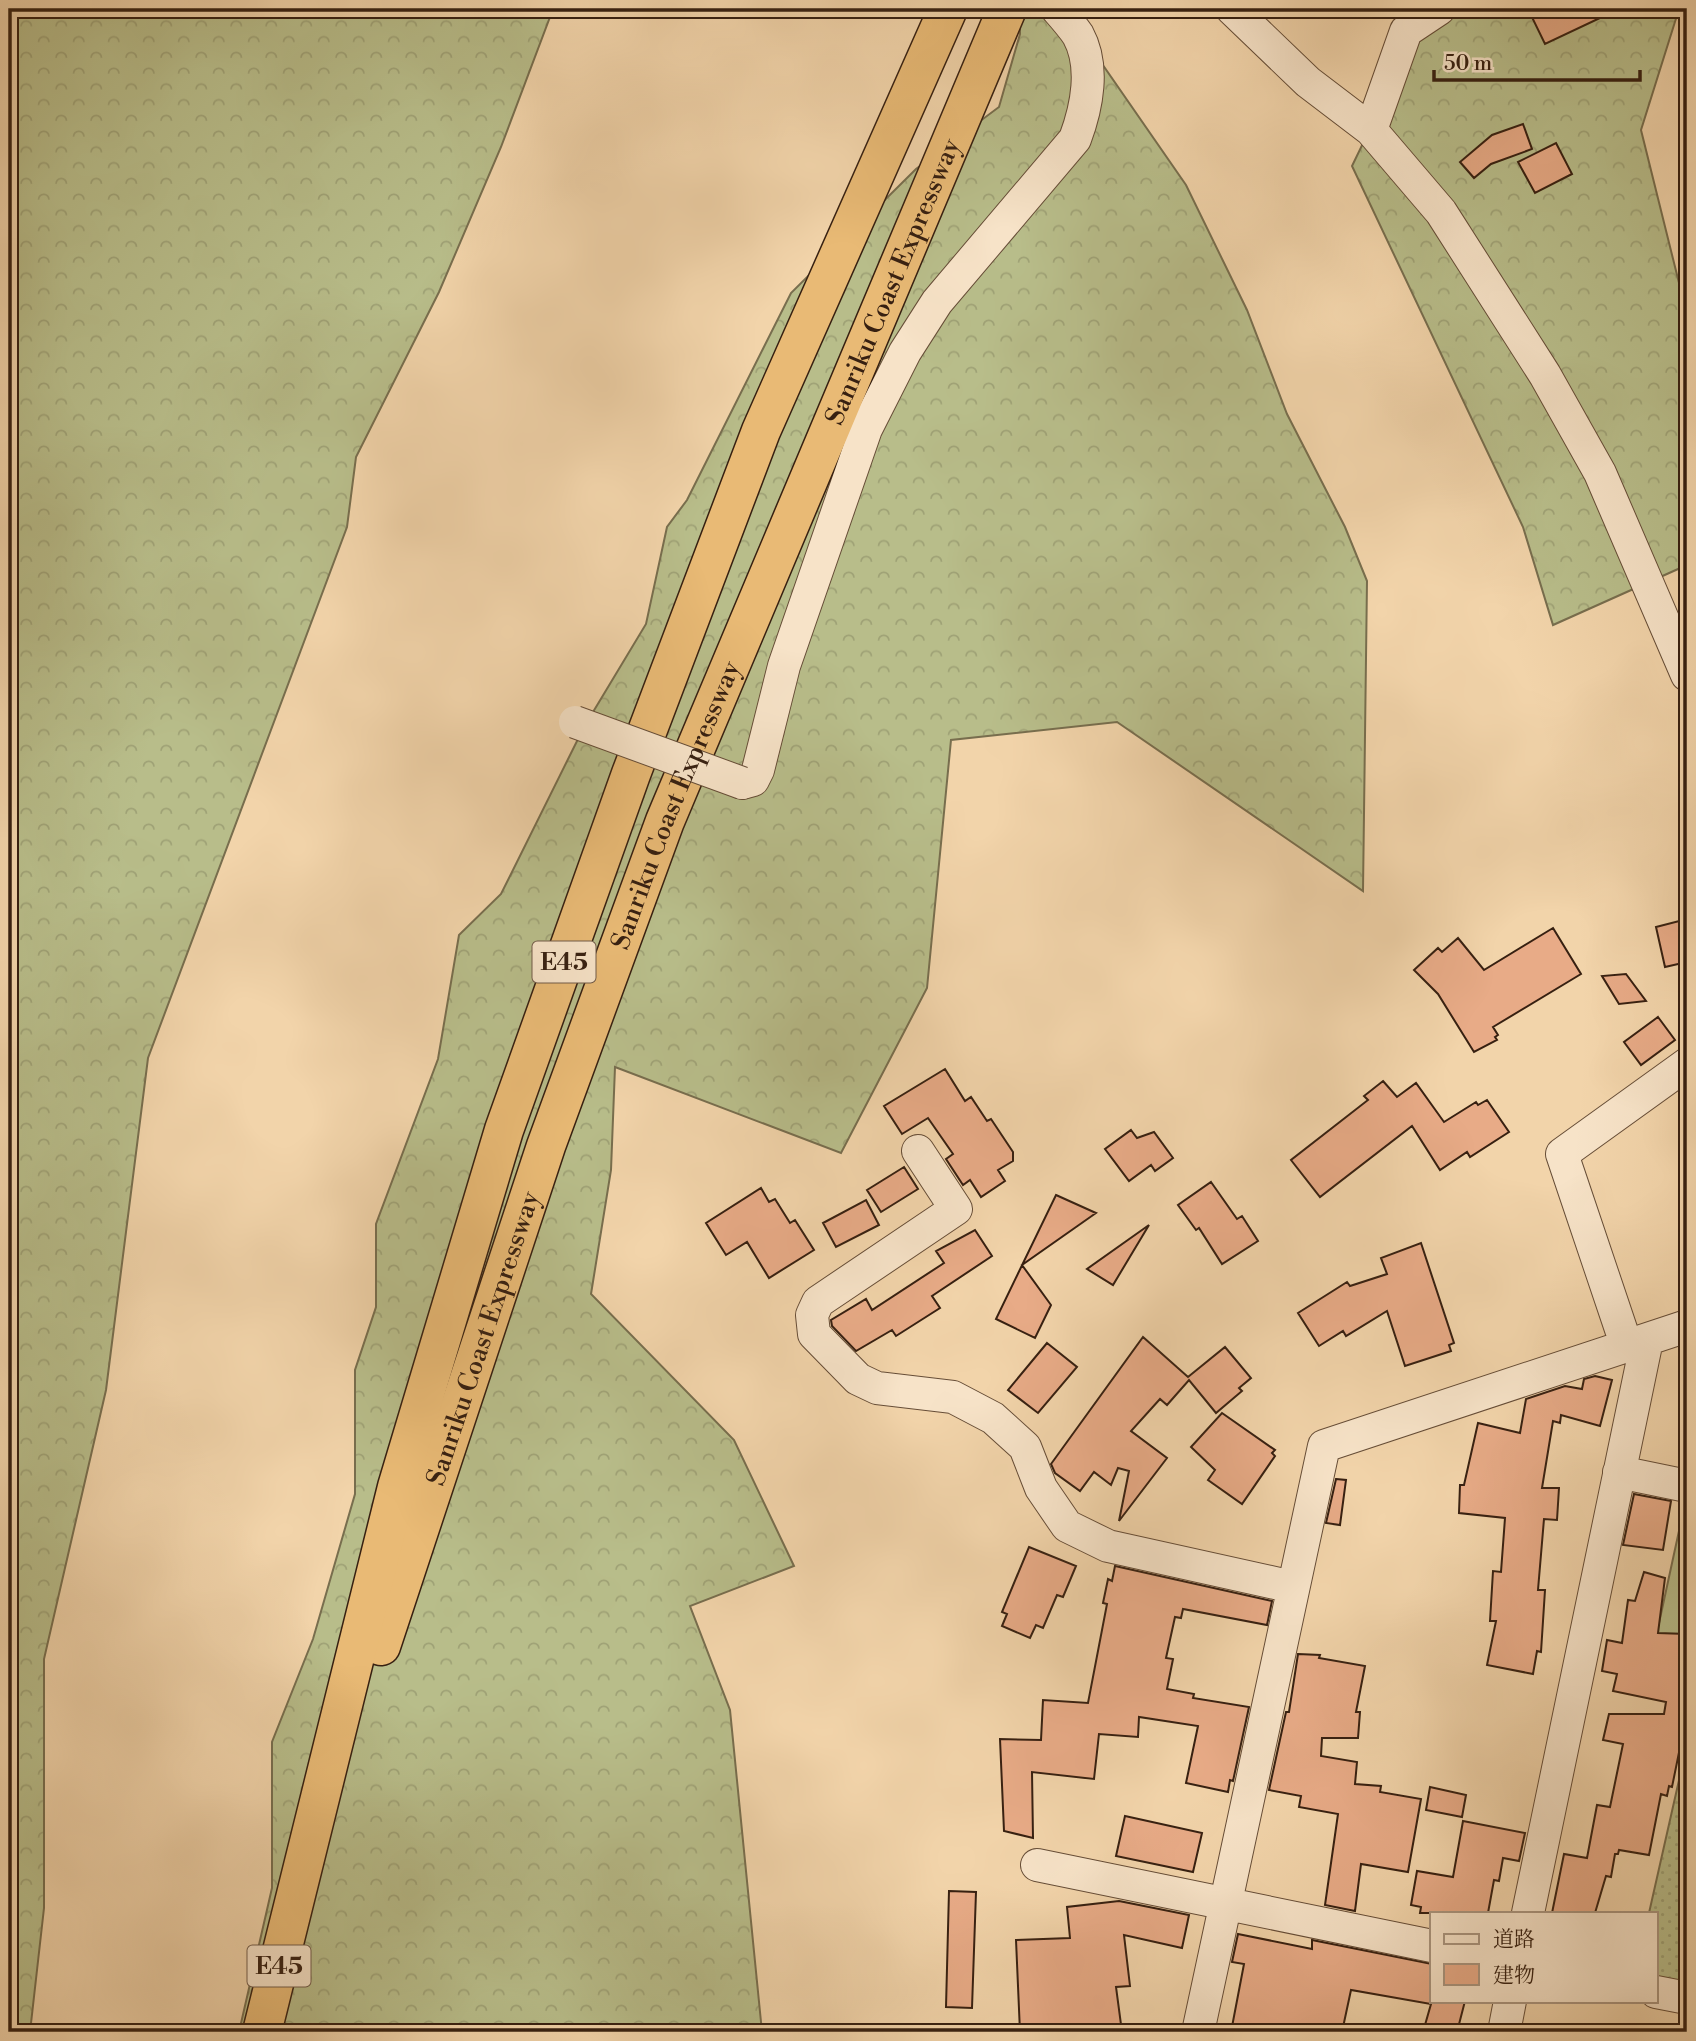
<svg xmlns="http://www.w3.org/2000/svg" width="1696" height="2041" font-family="'Libre Bodoni','Noto Serif JP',serif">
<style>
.green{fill:#b8bd8a;stroke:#786e4e;stroke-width:2}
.forest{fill:url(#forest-crowns);stroke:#786e4e;stroke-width:2}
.park{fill:url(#park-dots);stroke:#786e4e;stroke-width:2}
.building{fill:#e8ab87;stroke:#372011;stroke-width:2}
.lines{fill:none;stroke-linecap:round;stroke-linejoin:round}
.minor-casing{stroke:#664d37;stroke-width:34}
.motorway-casing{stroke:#372011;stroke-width:41}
.minor{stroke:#f7e3c8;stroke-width:32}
.motorway{stroke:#e9ba75;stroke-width:38}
.minor-bridge-casing{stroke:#664d37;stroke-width:34;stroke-linecap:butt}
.minor-bridge{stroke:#f7e3c8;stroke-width:32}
.labels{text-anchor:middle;stroke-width:5;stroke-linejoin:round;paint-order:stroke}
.shield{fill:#f7e3c8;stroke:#715a48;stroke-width:2}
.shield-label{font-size:24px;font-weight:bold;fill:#372011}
.street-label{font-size:26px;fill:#372011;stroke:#f7e3c8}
</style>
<defs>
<pattern id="forest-crowns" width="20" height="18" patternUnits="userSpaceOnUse" patternTransform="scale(1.75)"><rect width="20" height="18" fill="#b8bd8a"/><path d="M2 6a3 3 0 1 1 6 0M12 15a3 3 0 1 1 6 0" fill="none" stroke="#9fa276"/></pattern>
<pattern id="park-dots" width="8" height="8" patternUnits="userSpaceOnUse" patternTransform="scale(1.75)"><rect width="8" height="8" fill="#b8bd8a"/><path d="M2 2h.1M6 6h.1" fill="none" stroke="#9fa276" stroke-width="1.8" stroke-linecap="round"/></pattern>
</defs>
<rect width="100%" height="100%" fill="#f2d4aa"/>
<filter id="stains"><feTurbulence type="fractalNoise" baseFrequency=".00286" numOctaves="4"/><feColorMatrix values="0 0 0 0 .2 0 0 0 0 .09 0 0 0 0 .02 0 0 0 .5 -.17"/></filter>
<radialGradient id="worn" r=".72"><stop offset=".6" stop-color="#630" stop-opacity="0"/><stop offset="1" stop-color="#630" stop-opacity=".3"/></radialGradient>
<path class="green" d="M 1687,1494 L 1687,1642 L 1656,1637 Z"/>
<path class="forest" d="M 9,9 L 553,9 L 501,147 L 439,292 L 356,457 L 347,527 L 148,1058 L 106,1390 L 44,1659 L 44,1908 L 30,2032 L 9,2032 Z
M 1020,9 L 1064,9 L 1186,185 L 1247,310 L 1287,414 L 1345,527 L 1367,581 L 1363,891 L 1117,722 L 951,740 L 927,988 L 841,1153 L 615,1067 L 611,1170 L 591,1294 L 734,1440 L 794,1566 L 690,1606 L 730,1710 L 762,2032 L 239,2032 L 272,1888 L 272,1742 L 313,1639 L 355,1494 L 355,1370 L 376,1307 L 376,1224 L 438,1059 L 459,935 L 501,894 L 584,727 L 646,624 L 667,527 L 687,500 L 791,293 L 916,169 L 999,107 L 1020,34 Z
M 1428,9 L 1679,9 L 1641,130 L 1682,295 L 1687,299 L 1687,565 L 1553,625 L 1523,527 L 1352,166 Z"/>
<path class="park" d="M 1684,1758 L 1687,1758 L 1687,1988 L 1656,1981 L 1656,1913 L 1649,1913 Z"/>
<path class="building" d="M 1528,9 L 1619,9 L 1545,44 Z
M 1523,124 L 1532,149 L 1491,164 L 1474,178 L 1460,162 L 1492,135 Z
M 1556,143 L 1572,174 L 1535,193 L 1518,162 Z
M 1687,919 L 1687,962 L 1665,967 L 1656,927 Z
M 1553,928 L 1581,974 L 1493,1027 L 1498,1035 L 1495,1037 L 1497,1040 L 1474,1052 L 1438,994 L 1414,970 L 1438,948 L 1442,952 L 1458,938 L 1484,970 Z
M 1626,974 L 1646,1001 L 1619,1004 L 1602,976 Z
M 1658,1017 L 1675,1040 L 1641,1065 L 1624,1042 Z
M 945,1069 L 965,1101 L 971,1097 L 987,1121 L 991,1119 L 1013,1152 L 1013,1161 L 998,1170 L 1005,1181 L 981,1197 L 970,1180 L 963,1185 L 946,1159 L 953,1154 L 928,1118 L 902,1134 L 884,1106 Z
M 1383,1081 L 1397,1097 L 1416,1083 L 1444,1122 L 1476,1102 L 1478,1105 L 1487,1100 L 1509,1132 L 1470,1157 L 1467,1152 L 1440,1170 L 1412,1126 L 1320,1197 L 1291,1160 L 1368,1100 L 1364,1096 Z
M 1131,1130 L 1137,1138 L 1154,1132 L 1173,1158 L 1155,1171 L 1151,1165 L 1129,1181 L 1105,1149 Z
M 904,1167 L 918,1189 L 881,1212 L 867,1190 Z
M 1211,1182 L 1237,1219 L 1242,1216 L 1258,1241 L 1222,1264 L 1199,1228 L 1196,1230 L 1178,1205 Z
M 761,1188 L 769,1202 L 775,1199 L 790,1223 L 795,1220 L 814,1250 L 769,1278 L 747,1242 L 726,1255 L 706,1223 Z
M 1056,1195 L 1096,1213 L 1022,1265 L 1051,1305 L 1035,1338 L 996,1319 Z
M 866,1200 L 879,1225 L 836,1247 L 823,1223 Z
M 1149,1225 L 1113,1285 L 1087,1269 Z
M 975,1230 L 992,1256 L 932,1296 L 940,1308 L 896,1336 L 892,1330 L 856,1351 L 832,1326 L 831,1320 L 866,1299 L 872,1310 L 944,1263 L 936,1251 Z
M 1421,1243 L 1454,1343 L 1449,1345 L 1451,1351 L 1405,1366 L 1387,1311 L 1346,1336 L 1343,1331 L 1319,1346 L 1298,1313 L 1347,1282 L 1350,1286 L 1387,1274 L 1381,1258 Z
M 1143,1337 L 1188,1377 L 1225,1347 L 1251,1378 L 1239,1388 L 1242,1391 L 1216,1413 L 1189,1380 L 1167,1405 L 1160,1399 L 1131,1431 L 1167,1458 L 1119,1521 L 1129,1471 L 1118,1468 L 1111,1485 L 1094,1472 L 1080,1491 L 1055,1473 L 1051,1464 Z
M 1047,1343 L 1077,1367 L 1038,1413 L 1008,1390 Z
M 1595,1376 L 1612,1380 L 1600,1426 L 1561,1415 L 1560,1423 L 1553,1421 L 1542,1488 L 1559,1488 L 1557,1520 L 1544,1519 L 1538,1590 L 1545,1590 L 1541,1652 L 1537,1651 L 1533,1674 L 1487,1665 L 1496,1621 L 1490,1621 L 1493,1571 L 1501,1572 L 1505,1518 L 1459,1513 L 1460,1485 L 1464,1485 L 1478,1423 L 1520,1433 L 1526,1399 L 1565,1386 L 1582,1389 L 1584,1379 Z
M 1222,1413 L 1275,1450 L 1272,1453 L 1275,1456 L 1242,1504 L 1208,1480 L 1215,1470 L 1191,1447 Z
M 1336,1479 L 1346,1480 L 1340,1525 L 1326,1523 Z
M 1634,1494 L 1671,1501 L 1663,1550 L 1623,1545 Z
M 1029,1547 L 1076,1566 L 1063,1597 L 1057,1595 L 1043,1628 L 1036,1625 L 1030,1638 L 1002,1626 L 1007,1614 L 1002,1612 Z
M 1115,1566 L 1272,1601 L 1267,1625 L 1183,1609 L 1181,1618 L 1175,1617 L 1166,1658 L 1173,1659 L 1167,1689 L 1194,1694 L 1193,1698 L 1249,1707 L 1233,1781 L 1230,1780 L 1228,1792 L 1186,1783 L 1198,1726 L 1139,1717 L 1138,1737 L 1099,1734 L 1094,1779 L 1032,1772 L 1033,1838 L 1004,1831 L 1000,1739 L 1041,1740 L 1043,1700 L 1088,1703 L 1107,1604 L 1103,1603 L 1108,1579 L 1112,1581 Z
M 1644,1572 L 1665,1578 L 1658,1633 L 1687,1634 L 1687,1713 L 1672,1787 L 1669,1786 L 1667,1796 L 1661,1794 L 1649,1855 L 1619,1850 L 1618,1854 L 1615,1854 L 1611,1877 L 1606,1876 L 1595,1913 L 1552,1913 L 1564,1854 L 1587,1858 L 1597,1805 L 1610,1807 L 1623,1744 L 1603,1740 L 1609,1714 L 1664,1714 L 1666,1702 L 1613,1691 L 1617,1674 L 1602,1671 L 1607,1640 L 1622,1643 L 1628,1600 L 1635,1601 Z
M 1298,1654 L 1320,1655 L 1319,1658 L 1365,1666 L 1356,1712 L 1360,1712 L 1358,1738 L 1322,1738 L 1321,1756 L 1357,1762 L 1355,1784 L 1381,1786 L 1380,1792 L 1421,1799 L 1408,1872 L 1361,1864 L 1355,1911 L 1325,1905 L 1338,1814 L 1299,1807 L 1301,1796 L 1269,1790 L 1286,1712 L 1289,1712 Z
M 1430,1787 L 1466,1795 L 1462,1817 L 1426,1810 Z
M 1125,1816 L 1202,1833 L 1193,1872 L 1116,1856 Z
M 1463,1821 L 1525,1833 L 1519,1861 L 1503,1858 L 1499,1881 L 1494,1880 L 1488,1913 L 1420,1913 L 1421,1907 L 1411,1905 L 1417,1871 L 1453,1877 Z
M 949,1891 L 976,1892 L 972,2008 L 946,2007 Z
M 1119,1901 L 1189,1915 L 1182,1948 L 1124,1935 L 1130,1986 L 1116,1987 L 1122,2032 L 1020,2032 L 1016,1940 L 1070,1938 L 1067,1907 Z
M 1238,1934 L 1312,1949 L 1312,1940 L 1432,1964 L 1432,2001 L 1465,2001 L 1457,2032 L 1423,2032 L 1431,2004 L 1351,1990 L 1342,2032 L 1231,2032 L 1244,1964 L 1232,1962 Z"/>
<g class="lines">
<g class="minor-casing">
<path id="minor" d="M 1232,9 L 1308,82 L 1371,130 L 1441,212 L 1545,375 L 1600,473 L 1687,675
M 1371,130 L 1406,31 L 1439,9
M 742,783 L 753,780 L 758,770 L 784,666 L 866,429 L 905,352 L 937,302 L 1075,139 C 1087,107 1095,66 1078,35 C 1072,26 1064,17 1057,9
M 918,1151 L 956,1209 L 818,1302 L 812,1315 L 814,1334 L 858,1379 L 877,1388 L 953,1397 L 993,1418 L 1025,1447 L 1041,1488 L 1067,1526 L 1108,1546 L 1293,1587
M 1627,1347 L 1562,1154 L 1687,1064
M 1619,1472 L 1687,1486
M 1037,1865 L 1432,1946
M 1528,1913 L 1647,1340
M 1656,1992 L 1687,1998
M 1198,2032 L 1324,1446 L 1687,1326
M 1504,2032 L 1510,2001"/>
</g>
<g class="motorway-casing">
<g id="motorway">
<path id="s1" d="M 381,1646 L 546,1146 L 665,821 L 1007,9"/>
<path d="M 262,2032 L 397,1487 L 504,1130 L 631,774 L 761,431 L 948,9"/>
</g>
</g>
<use href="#minor" class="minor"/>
<use href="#motorway" class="motorway"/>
<g class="minor-bridge-casing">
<path id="minor-bridge" d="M 575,722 L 742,783"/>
</g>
<use href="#minor-bridge" class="minor-bridge"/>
</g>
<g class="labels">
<g class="shield">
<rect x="532.5" y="941.5" width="63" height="41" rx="5"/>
<rect x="247.5" y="1945.5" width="63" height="41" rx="5"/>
</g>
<g class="shield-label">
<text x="564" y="970">E45</text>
<text x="279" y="1974">E45</text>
</g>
<g class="street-label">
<text dy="9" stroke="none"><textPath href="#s1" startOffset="1458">Sanriku Coast Expressway</textPath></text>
<text dy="9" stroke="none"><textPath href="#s1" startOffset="891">Sanriku Coast Expressway</textPath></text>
<text dy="9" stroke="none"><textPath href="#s1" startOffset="324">Sanriku Coast Expressway</textPath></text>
</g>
</g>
<rect width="1696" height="2041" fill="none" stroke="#f2d4aa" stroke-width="35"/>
<rect x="10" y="10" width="1675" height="2020" fill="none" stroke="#372011" stroke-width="3.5"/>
<rect x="18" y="18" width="1661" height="2006" fill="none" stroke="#372011" stroke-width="2"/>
<rect x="1430" y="1912" width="228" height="91" fill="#f7e3c8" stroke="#aa957f" stroke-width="2"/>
<rect x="1444" y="1934" width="35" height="10" fill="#f7e3c8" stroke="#aa957f" stroke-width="2"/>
<text x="1493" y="1946" font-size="21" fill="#372011">道路</text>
<rect x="1444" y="1964" width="35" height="21" fill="#e8ab87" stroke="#aa957f" stroke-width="2"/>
<text x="1493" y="1982" font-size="21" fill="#372011">建物</text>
<path d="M1434 70v10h206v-10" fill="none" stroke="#372011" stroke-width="3.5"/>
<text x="1444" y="70" font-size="21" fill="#372011" stroke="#f7e3c8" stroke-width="5" paint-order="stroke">50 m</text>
<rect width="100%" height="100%" filter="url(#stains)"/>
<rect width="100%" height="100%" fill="url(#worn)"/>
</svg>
